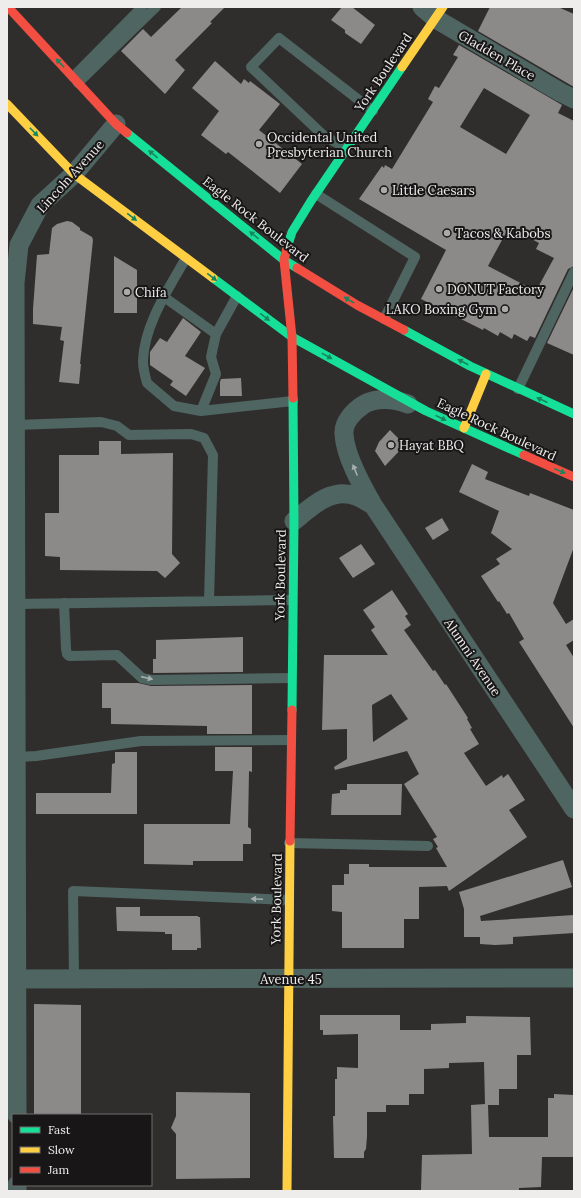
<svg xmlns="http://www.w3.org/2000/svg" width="581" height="1198" font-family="Lora,serif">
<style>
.building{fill:#8c8a89;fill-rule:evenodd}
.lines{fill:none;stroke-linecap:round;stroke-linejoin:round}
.lane{stroke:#4f6562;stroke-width:10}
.street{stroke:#4f6562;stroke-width:19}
.fast{stroke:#16e098;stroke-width:9}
.slow{stroke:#ffcf43;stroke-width:9}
.jam{stroke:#f24e42;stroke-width:9}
.oneway{fill:#17855e}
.oneway2{fill:#a7afae}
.poi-dot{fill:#acaaa9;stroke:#181616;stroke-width:1.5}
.labels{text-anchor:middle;stroke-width:4;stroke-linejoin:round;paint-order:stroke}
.street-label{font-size:13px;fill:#efecec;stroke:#181616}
.poi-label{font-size:13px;fill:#efecec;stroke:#181616;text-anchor:start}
</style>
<rect width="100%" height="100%" fill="#302e2d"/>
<path class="building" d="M 182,7 L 225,7 L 210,22 L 212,23 L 175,60 L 185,70 L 165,94 L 121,51 L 143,29 L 151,37 Z
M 342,7 L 352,7 L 375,25 L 361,44 L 345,33 L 345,30 L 331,20 Z
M 490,7 L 558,7 L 574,14 L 574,87 L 478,31 Z
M 459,45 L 562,105 L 558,113 L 574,121 L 574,266 L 568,269 L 535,338 L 530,336 L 527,341 L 514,334 L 512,339 L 500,332 L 498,336 L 484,328 L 483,330 L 421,299 L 446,250 L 359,199 L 382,166 L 384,168 L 385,165 L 392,169 L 433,102 L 428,99 L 435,86 L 439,88 L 458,57 L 453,55 ZM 484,88 L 530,115 L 506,154 L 460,127 ZM 509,227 L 539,243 L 536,249 L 554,258 L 536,291 L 488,266 Z
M 215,61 L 241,84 L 244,79 L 249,83 L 250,81 L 280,104 L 259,130 L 302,164 L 280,193 L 228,152 L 226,154 L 201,135 L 219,111 L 192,88 Z
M 67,221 L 72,222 L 80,228 L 80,230 L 92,237 L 93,240 L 80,364 L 81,364 L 79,384 L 59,382 L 64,341 L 60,340 L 62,327 L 33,324 L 33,309 L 37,255 L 49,254 L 52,228 L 57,224 Z
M 114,256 L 137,270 L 137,313 L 114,313 Z
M 574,287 L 574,355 L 547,343 Z
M 183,318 L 201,332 L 185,356 L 205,368 L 186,396 L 170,385 L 173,381 L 150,365 L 150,352 L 160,338 L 167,342 Z
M 241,378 L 242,396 L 220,396 L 220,382 L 221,379 Z
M 390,430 L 405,445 L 385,466 L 375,451 L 379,442 Z
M 99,441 L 121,441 L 121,454 L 173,453 L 172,554 L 180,563 L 165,578 L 157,571 L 60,570 L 60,557 L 45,556 L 45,513 L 59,513 L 59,455 L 99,455 Z
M 472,464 L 488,472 L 485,479 L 529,496 L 530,493 L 574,510 L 574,547 L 553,603 L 566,624 L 574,619 L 574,640 L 566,645 L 574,658 L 574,728 L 519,642 L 524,639 L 509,613 L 507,614 L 499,601 L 498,602 L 481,576 L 500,564 L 496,559 L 512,549 L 491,533 L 499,511 L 459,492 Z
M 442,518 L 449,530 L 433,540 L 425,528 Z
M 361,544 L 375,564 L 353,578 L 339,558 Z
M 392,590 L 408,614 L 405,616 L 411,625 L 404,630 L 433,671 L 435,670 L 445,685 L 446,684 L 468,718 L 467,719 L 472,728 L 470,729 L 479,744 L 464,753 L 486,786 L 502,775 L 503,778 L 508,774 L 525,800 L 509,810 L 527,837 L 449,891 L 447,886 L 419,887 L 419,919 L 404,919 L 404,948 L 342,948 L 342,912 L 332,911 L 332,885 L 344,885 L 344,874 L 349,874 L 349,864 L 369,864 L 369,867 L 447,867 L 436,848 L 438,847 L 433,839 L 437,837 L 404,784 L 419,774 L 407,751 L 335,770 L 334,767 L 347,759 L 347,729 L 322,730 L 324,655 L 388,655 L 371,630 L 375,627 L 363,610 ZM 391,694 L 408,719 L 373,742 L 372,705 Z
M 243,637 L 243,672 L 153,673 L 153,659 L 156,659 L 156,640 Z
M 102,683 L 138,683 L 151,686 L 252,685 L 252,734 L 207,734 L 207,726 L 111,724 L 111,708 L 102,708 Z
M 215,747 L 252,747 L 252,772 L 249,771 L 248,827 L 251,829 L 251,844 L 243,844 L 243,861 L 193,861 L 193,865 L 144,864 L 144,824 L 230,824 L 233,771 L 215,771 Z
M 115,752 L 137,752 L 137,814 L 36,814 L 36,793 L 111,793 L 112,764 L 115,763 Z
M 347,784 L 402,784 L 401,815 L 331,815 L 332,794 L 340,793 L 340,790 L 347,790 Z
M 563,860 L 572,887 L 480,916 L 481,921 L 574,915 L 574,933 L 513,937 L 513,944 L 495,945 L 480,944 L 480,937 L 464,937 L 464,909 L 459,892 Z
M 116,907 L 140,907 L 140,916 L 198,916 L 198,917 L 200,917 L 201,948 L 197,948 L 197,950 L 172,950 L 172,934 L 165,934 L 165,932 L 117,931 Z
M 34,1004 L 81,1005 L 81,1115 L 34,1115 Z
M 320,1015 L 400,1015 L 400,1030 L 431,1030 L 431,1024 L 466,1023 L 466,1016 L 530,1017 L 531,1055 L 517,1055 L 517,1089 L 499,1089 L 499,1105 L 488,1105 L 489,1137 L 548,1137 L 548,1098 L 554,1098 L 554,1094 L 574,1095 L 574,1157 L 542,1157 L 541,1187 L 519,1188 L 519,1191 L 421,1190 L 422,1155 L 472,1154 L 471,1105 L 485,1104 L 484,1062 L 449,1063 L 449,1068 L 424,1069 L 424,1094 L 409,1094 L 409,1105 L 386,1105 L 386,1112 L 367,1112 L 367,1136 L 366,1149 L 364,1152 L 364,1158 L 334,1158 L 333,1116 L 335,1116 L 335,1079 L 337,1079 L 337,1067 L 358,1068 L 358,1034 L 323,1035 L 323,1030 L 320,1030 Z
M 176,1092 L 250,1093 L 250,1178 L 176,1179 L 176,1134 L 171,1128 L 176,1116 Z"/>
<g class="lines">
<path class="lane" d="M 73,77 L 142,7
M 78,83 L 156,7
M 347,149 L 323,135 L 251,67 L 279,38 L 373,111
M 316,194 L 415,257 L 384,319
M 186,258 C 169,288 144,325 143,361 C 143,368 145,376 147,383 L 174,406 L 201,411 L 293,401
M 164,297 L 216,334
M 518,389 L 574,272
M 201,411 L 216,374 L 211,357 L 216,334 L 237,296
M 15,425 L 101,422 L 117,426 L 129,435 L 191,434 L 204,438 L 213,455 L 209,601
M 64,603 L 66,649 L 67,654 L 69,656 L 117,655 L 142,678 L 151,680 L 291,678
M 16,604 L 292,600
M 17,757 L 36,756 L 141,741 L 291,740
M 289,843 L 428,846
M 74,979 L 73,891 L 289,900"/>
<path class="street" d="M 422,7 L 436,19 L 560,92 L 574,99
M 408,404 C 394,399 376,397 363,405 C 354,411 343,422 344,434 C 345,456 362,486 373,505 L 574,809
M 294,521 C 311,507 331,487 356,496 C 361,498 367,502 373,505
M 7,979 L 574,978
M 17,1115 L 15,283 L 19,245 L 40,205 L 74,174 L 116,124
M 17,1191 L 17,1185"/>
<path class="fast" d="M 127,133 L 284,260 L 297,268
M 287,248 L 292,232 L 311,201 L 402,67
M 213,278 L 292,337 L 426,411 L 524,455
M 404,330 L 470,366 L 574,414
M 292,710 L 294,521 L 293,398"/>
<path class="slow" d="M 402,67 L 443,7
M 7,104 L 74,174 L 213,278
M 464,428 L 486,374
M 287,1191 L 290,841"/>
<path class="jam" d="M 8,7 L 116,124 L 127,133
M 287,248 L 284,260 L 292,337 L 293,398
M 297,268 L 357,305 L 404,330
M 524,455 L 574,477
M 290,841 L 292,710"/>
</g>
<defs><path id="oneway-solid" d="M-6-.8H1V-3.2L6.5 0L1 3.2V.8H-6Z"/></defs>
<g class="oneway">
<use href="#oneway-solid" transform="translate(60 63) rotate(-133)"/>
<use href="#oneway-solid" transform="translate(34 132) rotate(46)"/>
<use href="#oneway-solid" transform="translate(153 154) rotate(-141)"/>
<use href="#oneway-solid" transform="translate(132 217) rotate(37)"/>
<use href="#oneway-solid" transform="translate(254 235) rotate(-141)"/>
<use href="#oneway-solid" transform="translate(212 277) rotate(37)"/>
<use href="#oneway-solid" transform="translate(349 300) rotate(-148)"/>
<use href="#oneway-solid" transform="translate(265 317) rotate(37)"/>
<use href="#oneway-solid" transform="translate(327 356) rotate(29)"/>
<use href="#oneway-solid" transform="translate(463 362) rotate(-152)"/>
<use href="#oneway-solid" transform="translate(542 400) rotate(-155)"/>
<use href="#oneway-solid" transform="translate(441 418) rotate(26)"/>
<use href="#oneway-solid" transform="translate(560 471) rotate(22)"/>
</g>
<g class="oneway2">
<use href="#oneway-solid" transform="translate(355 470) rotate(-112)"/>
<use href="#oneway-solid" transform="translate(147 678) rotate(13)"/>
<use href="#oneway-solid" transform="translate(257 899) rotate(-178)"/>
</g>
<g class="poi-dot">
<circle cx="259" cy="144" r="4"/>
<circle cx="384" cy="190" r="4"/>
<circle cx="447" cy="233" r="4"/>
<circle cx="439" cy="289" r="4"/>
<circle cx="127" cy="292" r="4"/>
<circle cx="505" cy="309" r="4"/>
<circle cx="391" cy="445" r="4"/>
</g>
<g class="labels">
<g class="street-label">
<text transform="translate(497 55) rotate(30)" y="5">Gladden Place</text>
<text transform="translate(383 72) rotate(-56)" y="5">York Boulevard</text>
<text transform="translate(70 176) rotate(-48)" y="5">Lincoln Avenue</text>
<text transform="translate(256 219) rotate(38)" y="5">Eagle Rock Boulevard</text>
<text transform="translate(497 429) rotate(25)" y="5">Eagle Rock Boulevard</text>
<text transform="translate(280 575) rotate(-89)" y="5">York Boulevard</text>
<text transform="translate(473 657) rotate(56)" y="5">Alumni Avenue</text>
<text transform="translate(276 899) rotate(-89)" y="5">York Boulevard</text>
<text x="291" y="984">Avenue 45</text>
</g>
<g class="poi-label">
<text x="267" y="142">Occidental United<tspan x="267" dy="15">Presbyterian Church</tspan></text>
<text x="392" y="195">Little Caesars</text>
<text x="455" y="238">Tacos &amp; Kabobs</text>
<text x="447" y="294">DONUT Factory</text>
<text x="135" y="297">Chifa</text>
<text x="497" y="314" text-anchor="end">LAKO Boxing Gym</text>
<text x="399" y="450">Hayat BBQ</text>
</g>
</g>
<rect width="581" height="1198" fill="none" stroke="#efecec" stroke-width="16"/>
<rect x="12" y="1114" width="140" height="72" fill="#181616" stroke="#6e6c6c"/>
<rect x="20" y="1127" width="20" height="6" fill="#16e098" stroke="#6e6c6c"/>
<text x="48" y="1134" font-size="12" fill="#efecec">Fast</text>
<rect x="20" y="1147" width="20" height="6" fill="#ffcf43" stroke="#6e6c6c"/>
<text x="48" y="1154" font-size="12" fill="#efecec">Slow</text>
<rect x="20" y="1167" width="20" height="6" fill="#f24e42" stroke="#6e6c6c"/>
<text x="48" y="1174" font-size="12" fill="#efecec">Jam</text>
</svg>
